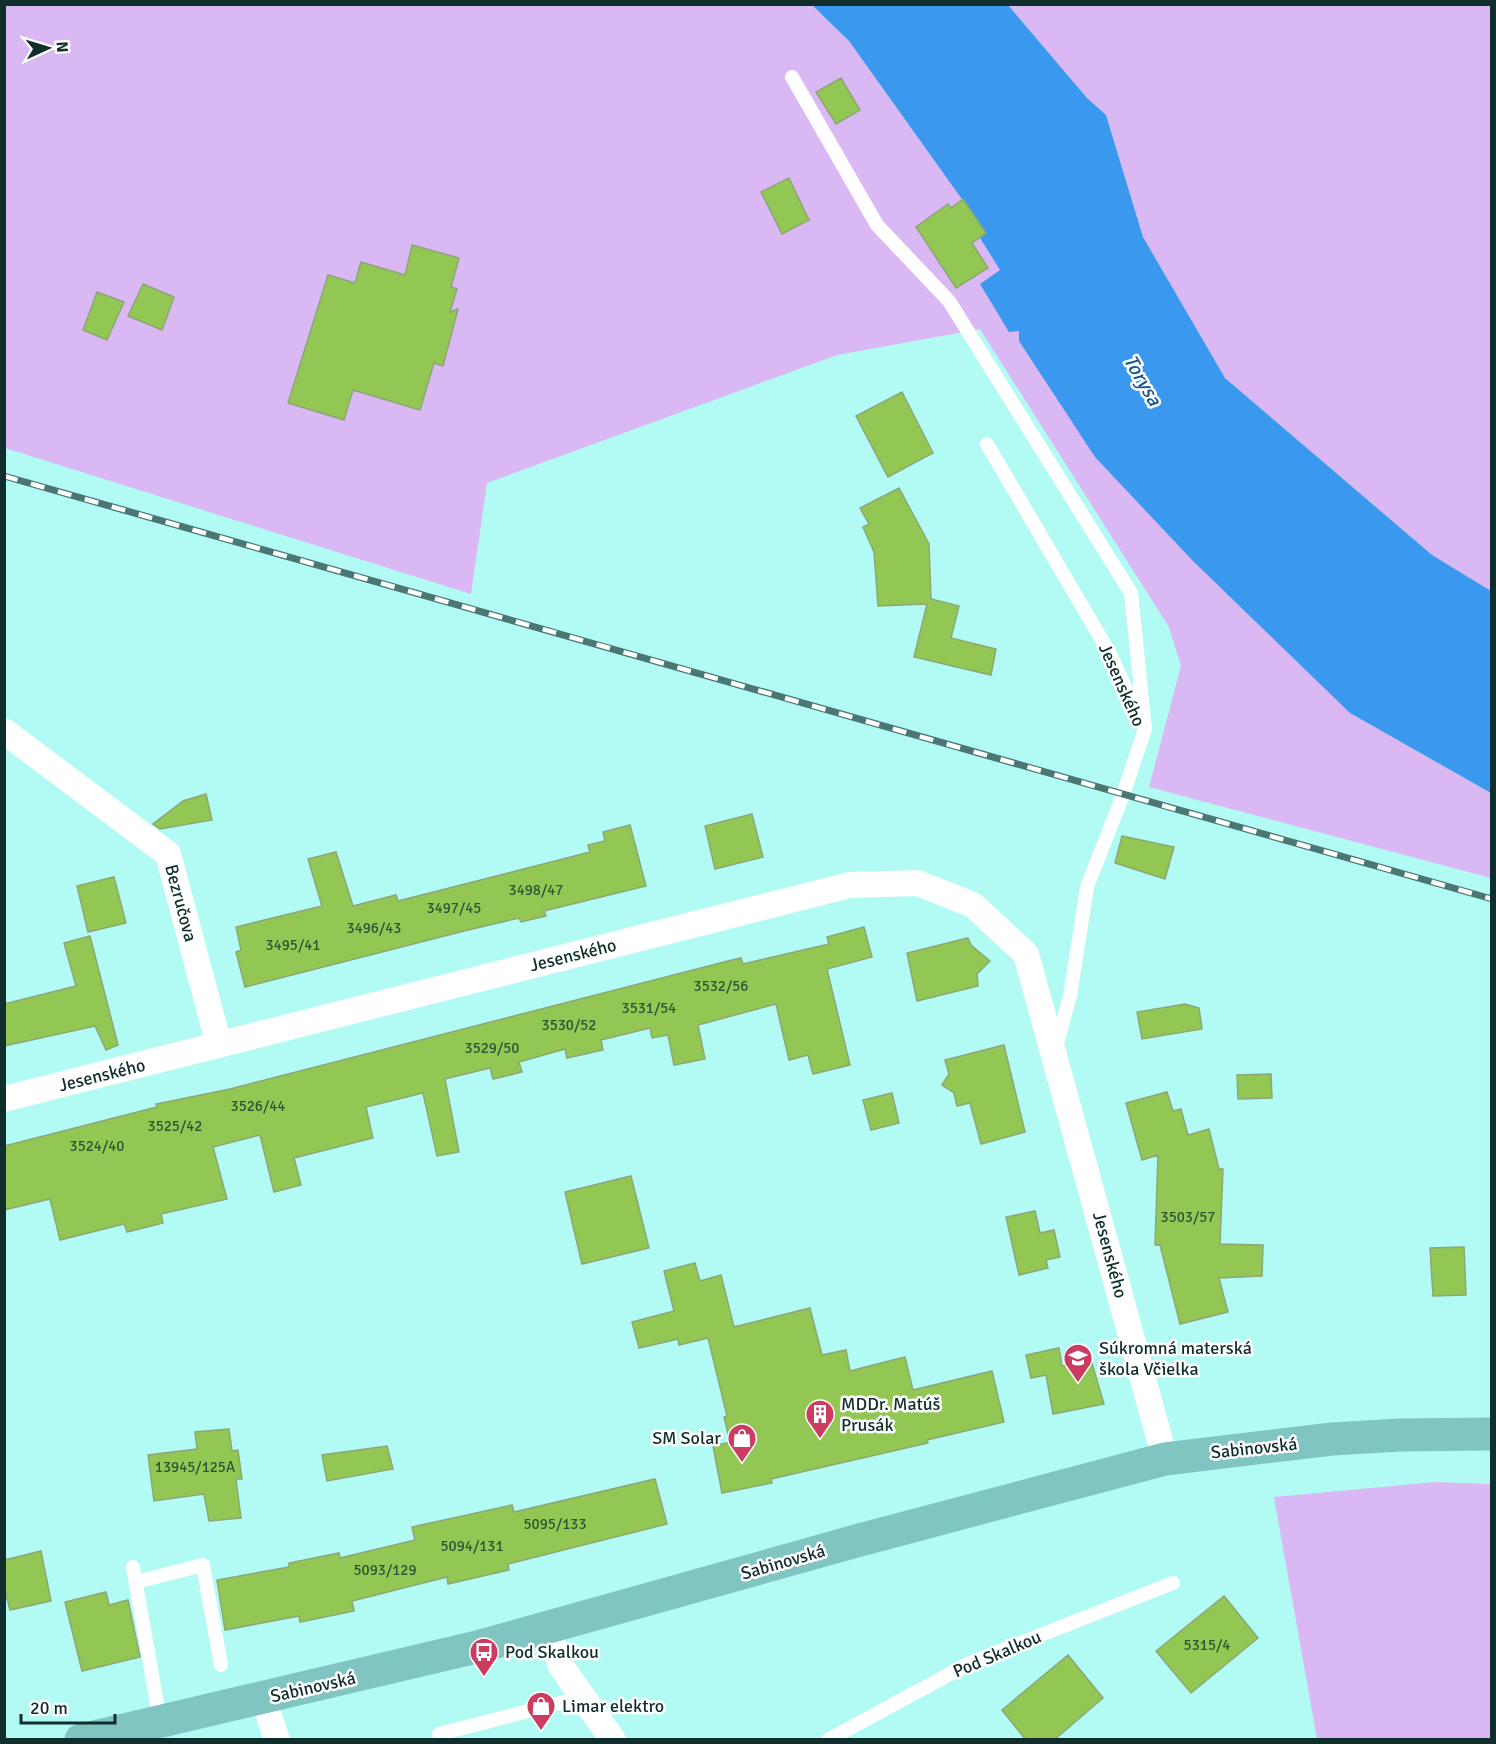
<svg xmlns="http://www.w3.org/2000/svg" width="1496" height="1744" font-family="Signika,sans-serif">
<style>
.green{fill:#d9b8f3}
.water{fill:#3b98ef}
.building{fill:#92c754;stroke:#8ea677;stroke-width:1.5}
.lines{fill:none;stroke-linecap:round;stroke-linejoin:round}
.lane{stroke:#fff;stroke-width:14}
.street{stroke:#fff;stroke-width:26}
.primary{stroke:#80c5c1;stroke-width:33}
.rail-casing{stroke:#4a7774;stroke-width:7}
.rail{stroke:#fff;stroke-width:4.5;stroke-dasharray:14;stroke-linecap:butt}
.labels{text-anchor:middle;stroke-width:5;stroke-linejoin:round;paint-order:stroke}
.number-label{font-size:15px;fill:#305436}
.street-label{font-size:18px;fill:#102e2c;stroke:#fff}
.poi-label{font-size:18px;fill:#102e2c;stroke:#fff;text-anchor:start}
.water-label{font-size:20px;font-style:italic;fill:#17568e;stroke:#fff}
</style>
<rect width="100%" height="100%" fill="#b2faf4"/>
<path class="green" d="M 5,5 L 812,5 L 849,41 L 986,233 L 980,238 L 1000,270 L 981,284 L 1019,331 L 1350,713 L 1491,793 L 1491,878 L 1149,787 L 1181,666 L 1169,627 L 980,329 L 837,355 L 487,483 L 471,594 L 5,448 Z
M 1008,5 L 1491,5 L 1491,591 L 1432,555 L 1225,378 L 1143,237 L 1106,115 L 1087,98 Z
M 1436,1482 L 1491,1484 L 1491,1739 L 1317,1739 L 1274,1497 Z"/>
<path class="water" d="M 812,5 L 1008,5 L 1087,98 L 1106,115 L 1143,237 L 1225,378 L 1432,555 L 1491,591 L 1491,793 L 1350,713 L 1193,561 L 1095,457 L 1019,341 L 1019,331 L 1009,332 L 980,284 L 1000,270 L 980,238 L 986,233 L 849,41 Z"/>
<path class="building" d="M 841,78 L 860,110 L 836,124 L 816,92 Z
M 789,178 L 809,220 L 782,234 L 761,192 Z
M 963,199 L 986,233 L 972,243 L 988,268 L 956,288 L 916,227 L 948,204 L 951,208 Z
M 412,245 L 459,258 L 451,287 L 457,289 L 450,312 L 458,309 L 443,366 L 434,363 L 420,410 L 353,390 L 344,420 L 288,403 L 328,275 L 355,283 L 361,262 L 405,275 Z
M 143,284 L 174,297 L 162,330 L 128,316 Z
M 97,292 L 124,302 L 107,340 L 83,330 Z
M 902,392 L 933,453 L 888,477 L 856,416 Z
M 899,488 L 929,544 L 931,599 L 959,606 L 951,638 L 996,649 L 991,675 L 914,657 L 927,604 L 878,606 L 874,552 L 863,527 L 869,524 L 860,508 Z
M 206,794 L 212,820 L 160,829 L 153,824 L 183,801 Z
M 752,814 L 763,857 L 715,869 L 705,826 Z
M 630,825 L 646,886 L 544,911 L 546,916 L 521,922 L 519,918 L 464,931 L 245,987 L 236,952 L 241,950 L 236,927 L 322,906 L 308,859 L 336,852 L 353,906 L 396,895 L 398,901 L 590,852 L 588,845 L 605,841 L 603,832 Z
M 1122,836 L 1174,847 L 1165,879 L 1115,863 Z
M 114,877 L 126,923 L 88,932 L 77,886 Z
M 864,927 L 872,957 L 827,969 L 850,1065 L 813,1074 L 808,1055 L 789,1060 L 776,1004 L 698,1025 L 705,1059 L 674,1065 L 668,1035 L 652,1038 L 650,1028 L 601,1040 L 603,1050 L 567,1058 L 565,1049 L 519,1062 L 522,1072 L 493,1079 L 490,1068 L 445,1079 L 459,1152 L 437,1156 L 423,1093 L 366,1107 L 373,1138 L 294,1158 L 301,1185 L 274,1192 L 260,1135 L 213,1147 L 227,1199 L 161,1214 L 163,1223 L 127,1232 L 124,1224 L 60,1240 L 50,1199 L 4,1210 L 4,1146 L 157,1107 L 156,1104 L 230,1089 L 728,961 L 741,958 L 743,964 L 829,944 L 827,937 Z
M 90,936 L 118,1045 L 106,1050 L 95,1026 L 4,1046 L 4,1004 L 76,986 L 64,943 Z
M 968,938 L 971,945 L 990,961 L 977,974 L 978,986 L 917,1001 L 907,953 Z
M 1185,1004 L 1199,1008 L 1202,1029 L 1142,1039 L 1137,1012 Z
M 1004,1045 L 1025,1132 L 981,1144 L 970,1103 L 957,1106 L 954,1093 L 942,1085 L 949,1074 L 945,1060 Z
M 1271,1074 L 1272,1098 L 1238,1099 L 1237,1075 Z
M 1167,1092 L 1173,1111 L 1181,1109 L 1188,1135 L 1209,1129 L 1219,1169 L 1223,1169 L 1220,1244 L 1263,1245 L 1262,1276 L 1219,1278 L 1228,1312 L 1180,1324 L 1160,1245 L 1155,1245 L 1158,1155 L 1142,1160 L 1126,1103 Z
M 892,1093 L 899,1123 L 871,1130 L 863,1100 Z
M 631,1176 L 649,1248 L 582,1264 L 565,1192 Z
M 1035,1211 L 1040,1233 L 1054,1230 L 1060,1257 L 1046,1260 L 1048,1268 L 1019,1275 L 1006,1217 Z
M 1464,1247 L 1466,1295 L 1433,1296 L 1430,1248 Z
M 695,1263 L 700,1281 L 721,1275 L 734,1327 L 810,1308 L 822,1355 L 846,1350 L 850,1371 L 905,1357 L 913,1390 L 992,1371 L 1004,1422 L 927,1440 L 928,1443 L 771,1479 L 772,1483 L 722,1493 L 713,1446 L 730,1442 L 724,1417 L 727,1416 L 708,1338 L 679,1345 L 678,1339 L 639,1348 L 632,1322 L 674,1311 L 664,1271 Z
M 1059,1348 L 1062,1366 L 1091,1360 L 1104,1404 L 1053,1414 L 1046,1375 L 1031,1378 L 1026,1355 Z
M 229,1429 L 232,1451 L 238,1450 L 242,1479 L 236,1479 L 241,1518 L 209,1521 L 204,1494 L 154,1501 L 148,1455 L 197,1449 L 195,1432 Z
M 387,1446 L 393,1469 L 327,1481 L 322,1455 Z
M 655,1479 L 667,1524 L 508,1564 L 509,1570 L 448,1584 L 447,1577 L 352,1601 L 354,1611 L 300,1622 L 299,1616 L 225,1630 L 217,1580 L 289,1567 L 289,1563 L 339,1553 L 340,1558 L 415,1540 L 412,1527 L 512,1505 L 514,1512 Z
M 41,1551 L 51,1601 L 10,1610 L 4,1586 L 4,1560 Z
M 106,1592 L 109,1605 L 128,1600 L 140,1657 L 82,1671 L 65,1602 Z
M 1224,1596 L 1258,1638 L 1191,1693 L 1156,1651 Z
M 1068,1655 L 1103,1698 L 1054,1740 L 1026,1740 L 1002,1710 Z"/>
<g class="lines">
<path class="lane" d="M 792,77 L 877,225 L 949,301 L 1131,593 L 1145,729
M 987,444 L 1109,652 L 1145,729 L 1123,795 L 1087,887 L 1070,996 L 1056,1047
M 133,1567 L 160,1721
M 136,1582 L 203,1565 L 221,1665
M 439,1734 L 583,1697
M 828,1740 L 972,1662 L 1173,1583"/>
<path class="street" d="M 4,731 L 168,854 L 219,1045
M 4,1099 L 850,885 L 918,883 L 973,905 L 1026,954 L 1165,1459
M 548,1628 L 561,1666 L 613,1740
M 263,1698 L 277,1740"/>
<path class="primary" d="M 81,1740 L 481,1646 L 856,1541 L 1165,1459 L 1332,1439 L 1400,1435 L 1492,1434"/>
<g class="rail-casing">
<path id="rail" d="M 4,476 L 1492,899"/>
</g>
<use href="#rail" class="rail"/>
</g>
<defs>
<g id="school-pin" transform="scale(1.5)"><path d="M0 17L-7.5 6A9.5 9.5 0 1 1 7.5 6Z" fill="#cb3c60" stroke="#fff"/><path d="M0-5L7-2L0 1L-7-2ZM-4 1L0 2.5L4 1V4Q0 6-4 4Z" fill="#fff"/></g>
<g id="building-pin" transform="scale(1.5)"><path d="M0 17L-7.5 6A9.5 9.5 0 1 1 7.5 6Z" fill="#cb3c60" stroke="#fff"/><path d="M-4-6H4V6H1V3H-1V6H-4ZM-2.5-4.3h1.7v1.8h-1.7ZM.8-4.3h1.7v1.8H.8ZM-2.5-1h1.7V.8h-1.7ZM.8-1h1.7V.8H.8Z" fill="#fff"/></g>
<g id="shop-pin" transform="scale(1.5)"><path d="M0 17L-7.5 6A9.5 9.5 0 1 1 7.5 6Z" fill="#cb3c60" stroke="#fff"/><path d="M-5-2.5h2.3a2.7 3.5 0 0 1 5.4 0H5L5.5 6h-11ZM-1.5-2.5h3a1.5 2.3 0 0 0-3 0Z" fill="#fff"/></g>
<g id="bus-pin" transform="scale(1.5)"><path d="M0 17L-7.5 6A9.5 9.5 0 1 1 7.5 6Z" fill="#cb3c60" stroke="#fff"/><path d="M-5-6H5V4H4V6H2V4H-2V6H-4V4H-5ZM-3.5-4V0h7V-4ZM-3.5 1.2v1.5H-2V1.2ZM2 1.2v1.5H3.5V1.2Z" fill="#fff"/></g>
</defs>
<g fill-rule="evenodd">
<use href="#school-pin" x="1078" y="1358"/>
<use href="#building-pin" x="820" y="1414"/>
<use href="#shop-pin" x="742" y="1438"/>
<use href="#bus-pin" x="484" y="1652"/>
<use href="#shop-pin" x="541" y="1706"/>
</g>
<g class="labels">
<g class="number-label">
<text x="536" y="895">3498/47</text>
<text x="454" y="913">3497/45</text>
<text x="374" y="933">3496/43</text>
<text x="293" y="950">3495/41</text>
<text x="721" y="991">3532/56</text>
<text x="649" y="1013">3531/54</text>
<text x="569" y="1030">3530/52</text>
<text x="492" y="1053">3529/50</text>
<text x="258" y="1111">3526/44</text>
<text x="175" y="1131">3525/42</text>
<text x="97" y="1151">3524/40</text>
<text x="1188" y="1222">3503/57</text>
<text x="195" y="1472">13945/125A</text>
<text x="555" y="1529">5095/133</text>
<text x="472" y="1551">5094/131</text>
<text x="385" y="1575">5093/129</text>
<text x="1207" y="1650">5315/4</text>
</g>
<g class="street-label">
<text transform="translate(1122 685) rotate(66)" y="6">Jesenského</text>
<text transform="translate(181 903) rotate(75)" y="6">Bezručova</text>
<text transform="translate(573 955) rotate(-14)" y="6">Jesenského</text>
<text transform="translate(102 1075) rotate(-14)" y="6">Jesenského</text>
<text transform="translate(1110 1255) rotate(75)" y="6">Jesenského</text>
<text transform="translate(1254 1448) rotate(-6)" y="6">Sabinovská</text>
<text transform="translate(783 1562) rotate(-16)" y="6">Sabinovská</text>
<text transform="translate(997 1654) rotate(-23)" y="6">Pod Skalkou</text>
<text transform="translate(313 1687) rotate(-13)" y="6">Sabinovská</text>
</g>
<g class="poi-label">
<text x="1099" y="1354">Súkromná materská<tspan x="1099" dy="21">škola Včielka</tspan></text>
<text x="841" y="1410">MDDr. Matúš<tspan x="841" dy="21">Prusák</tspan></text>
<text x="721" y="1444" text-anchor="end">SM Solar</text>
<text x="505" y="1658">Pod Skalkou</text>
<text x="562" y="1712">Limar elektro</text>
</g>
<g class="water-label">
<text transform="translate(1143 380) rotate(60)" y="7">Torysa</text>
</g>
</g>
<rect width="1496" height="1744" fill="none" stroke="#102e2c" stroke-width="12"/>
<g transform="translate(48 48) rotate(86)" stroke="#ffffff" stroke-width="4.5" paint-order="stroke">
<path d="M0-4.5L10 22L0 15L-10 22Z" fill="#102e2c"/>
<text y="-9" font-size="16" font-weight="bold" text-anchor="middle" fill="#102e2c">N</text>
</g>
<path d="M21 1714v9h94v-9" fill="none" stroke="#102e2c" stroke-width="3"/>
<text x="30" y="1714" font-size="18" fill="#102e2c" stroke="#ffffff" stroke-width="4.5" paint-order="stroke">20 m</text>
</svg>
